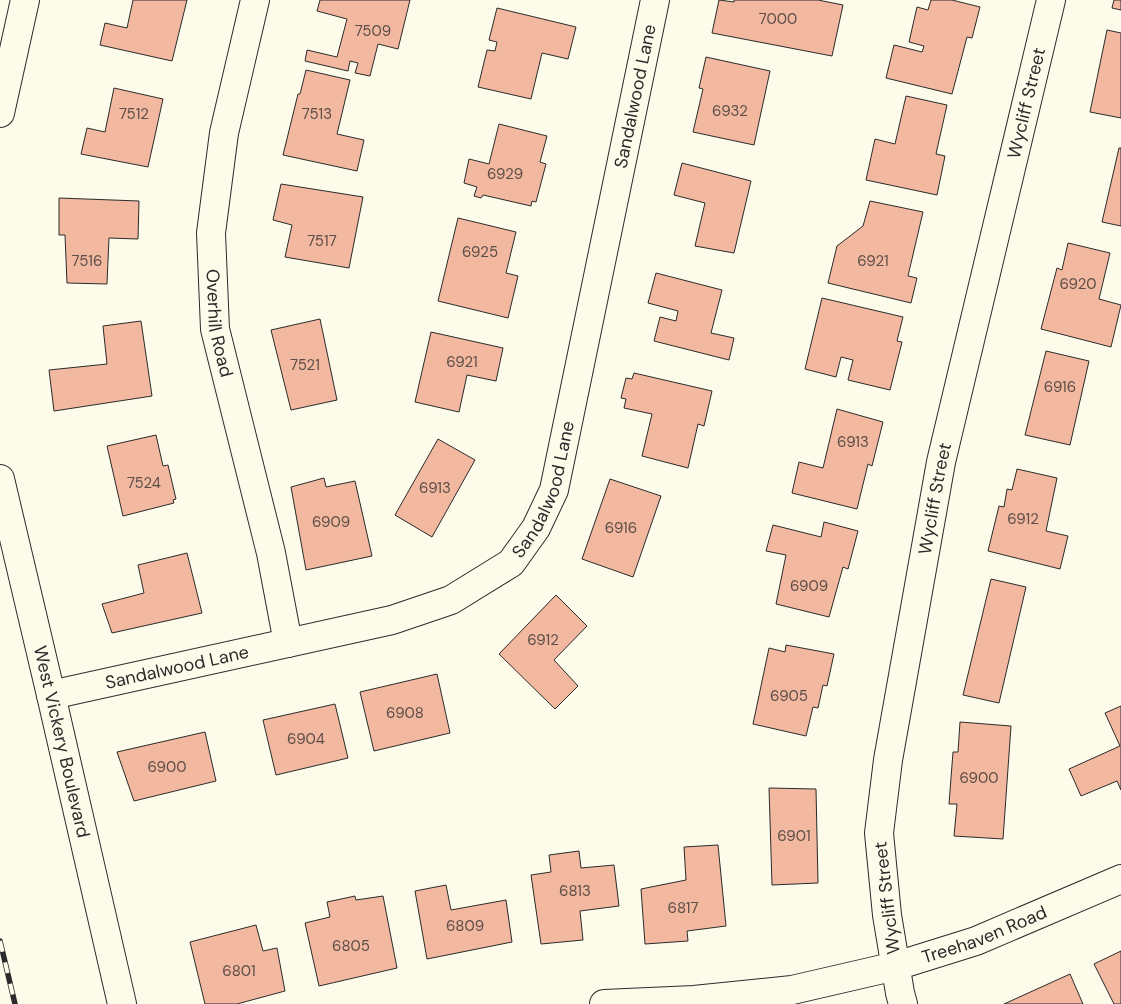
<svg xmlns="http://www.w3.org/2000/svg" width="1121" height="1004" font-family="'DM Sans',sans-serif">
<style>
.building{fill:#f2b8a0;stroke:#2b2b2b}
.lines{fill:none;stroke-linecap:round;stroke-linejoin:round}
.minor-casing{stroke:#2b2b2b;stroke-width:30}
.major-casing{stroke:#2b2b2b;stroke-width:30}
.minor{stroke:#fdfbea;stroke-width:28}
.major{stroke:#fdfbea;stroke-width:28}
.rail-casing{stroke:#2b2b2b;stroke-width:5.5}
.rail{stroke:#fdfbea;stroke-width:4;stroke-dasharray:11;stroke-linecap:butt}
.labels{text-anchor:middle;stroke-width:4;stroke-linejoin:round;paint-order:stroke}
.number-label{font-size:15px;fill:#5d4e48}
.street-label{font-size:18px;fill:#2b2b2b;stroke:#fdfbea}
</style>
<rect width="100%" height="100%" fill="#fdfbea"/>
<path class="building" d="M 133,0 L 187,0 L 172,61 L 100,45 L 105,23 L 127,28 Z
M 320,0 L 410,0 L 398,49 L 378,44 L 370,76 L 355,73 L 358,63 L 350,61 L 348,71 L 305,61 L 307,50 L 337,57 L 347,19 L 317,11 Z
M 719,0 L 734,2 L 734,0 L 818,0 L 843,5 L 832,56 L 712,33 Z
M 931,0 L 952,0 L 980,7 L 972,38 L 967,37 L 952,94 L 886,78 L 894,45 L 922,52 L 924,46 L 909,42 L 917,7 L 928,10 Z
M 1114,0 L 1121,0 L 1121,10 L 1112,8 Z
M 497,8 L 576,27 L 568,59 L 542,53 L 531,99 L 478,87 L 487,50 L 495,51 L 497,42 L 489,40 Z
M 1107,30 L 1121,33 L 1121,118 L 1090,112 Z
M 706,57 L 770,71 L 754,145 L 693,132 L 703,89 L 699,88 Z
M 306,70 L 350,80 L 337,134 L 364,140 L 357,171 L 283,155 L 298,94 L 300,94 Z
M 114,88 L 163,99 L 148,167 L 81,154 L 87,128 L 105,132 Z
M 906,96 L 947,105 L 936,154 L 945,156 L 937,195 L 866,180 L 875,139 L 895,144 Z
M 499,124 L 547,136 L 540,162 L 546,164 L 536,202 L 532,201 L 531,206 L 483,195 L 481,198 L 474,196 L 477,187 L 464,183 L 469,159 L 489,164 Z
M 1119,148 L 1121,148 L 1121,226 L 1102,222 Z
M 682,163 L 751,181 L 734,253 L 695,246 L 705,203 L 674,195 Z
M 281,184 L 363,197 L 349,268 L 285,257 L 292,225 L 273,220 Z
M 59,198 L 139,201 L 138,239 L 109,238 L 107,284 L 67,283 L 65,235 L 59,235 Z
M 870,201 L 923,212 L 908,276 L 917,278 L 911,303 L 828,283 L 837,246 L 863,226 Z
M 458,218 L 516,232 L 506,273 L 518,276 L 508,318 L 438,301 Z
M 1068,243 L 1110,253 L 1099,299 L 1121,305 L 1111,347 L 1041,329 L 1057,268 L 1062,270 Z
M 656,273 L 722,290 L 711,333 L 734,338 L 729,360 L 654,341 L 660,317 L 676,321 L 678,311 L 648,303 Z
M 822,298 L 903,317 L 897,341 L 902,342 L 890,390 L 848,380 L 853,360 L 841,357 L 836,377 L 805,369 Z
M 320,319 L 337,400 L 291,410 L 271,330 Z
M 141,321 L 152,396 L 54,411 L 49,370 L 107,364 L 103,326 Z
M 431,332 L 503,348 L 496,381 L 467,375 L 459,412 L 415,402 Z
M 1046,351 L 1089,361 L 1070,445 L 1025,435 Z
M 634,373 L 712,391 L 704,426 L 698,424 L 688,468 L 642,456 L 652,414 L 624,408 L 626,399 L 621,398 L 626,378 L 632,379 Z
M 837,409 L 883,422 L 872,466 L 868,464 L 857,509 L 792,493 L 799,462 L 823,468 Z
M 156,435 L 163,466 L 168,465 L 176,499 L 173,500 L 174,503 L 123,516 L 107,446 Z
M 438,439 L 475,460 L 432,537 L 395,515 Z
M 1017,469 L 1057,478 L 1046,531 L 1068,536 L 1060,569 L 988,551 L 999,506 L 1004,507 L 1007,489 L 1012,490 Z
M 324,478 L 326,487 L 355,481 L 372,556 L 306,570 L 291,487 Z
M 610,479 L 661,496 L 633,577 L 582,559 Z
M 824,522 L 858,531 L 848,569 L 843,567 L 829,617 L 776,604 L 786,555 L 766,551 L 773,525 L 821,537 Z
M 187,553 L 202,613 L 112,633 L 102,604 L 144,593 L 138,565 Z
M 991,579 L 1026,587 L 999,703 L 963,695 Z
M 556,595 L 587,626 L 554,660 L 578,686 L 555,709 L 499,654 Z
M 786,645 L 834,654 L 827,686 L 823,685 L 818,708 L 813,707 L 806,736 L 753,724 L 769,648 L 785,652 Z
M 437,674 L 450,733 L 374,751 L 360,692 Z
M 335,704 L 348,758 L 276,775 L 263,720 Z
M 1121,706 L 1121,790 L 1117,781 L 1081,796 L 1069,769 L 1120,746 L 1105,713 Z
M 960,722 L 1011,726 L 1003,839 L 954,836 L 957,804 L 949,804 L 953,752 L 958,752 Z
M 205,732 L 216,781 L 134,801 L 117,752 Z
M 769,788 L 816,789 L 818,883 L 772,885 Z
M 718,845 L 726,926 L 687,931 L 688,941 L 645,944 L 641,889 L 686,880 L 684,847 Z
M 579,851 L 581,868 L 614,865 L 619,906 L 580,911 L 583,940 L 541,944 L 531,875 L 551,872 L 549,855 Z
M 446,885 L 451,910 L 506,900 L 512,942 L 427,959 L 415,891 Z
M 355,896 L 356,900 L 383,896 L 397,968 L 319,986 L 305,923 L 330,917 L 327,902 Z
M 256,925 L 263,951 L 277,948 L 285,991 L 237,1004 L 205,1004 L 190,942 Z
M 1121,951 L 1121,1004 L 1114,1004 L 1094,964 Z
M 1070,974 L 1083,1004 L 1004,1004 Z"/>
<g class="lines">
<g class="minor-casing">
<g id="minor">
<path id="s1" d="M 255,0 L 224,133 L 211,233 L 215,329 L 271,553 L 288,643"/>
<path id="s2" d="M 51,695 L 392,620 L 451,600 L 511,563 L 536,528 L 554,490 L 655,0"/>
<path id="s3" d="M 604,1004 L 694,1000 L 792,990 L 896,966 L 976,941 L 1121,879"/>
<path id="s4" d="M 903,1004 L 900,993 L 887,915 L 879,833 L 888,760 L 941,462 L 1051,0"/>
</g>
</g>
<g class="major-casing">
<g id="major">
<path d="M 0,113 L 25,0"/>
<path id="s5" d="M 0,479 L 51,695 L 122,1004"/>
</g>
</g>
<use href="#minor" class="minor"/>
<use href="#major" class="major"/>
<g class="rail-casing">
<path id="rail" d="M 0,941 L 15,1004"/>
</g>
<use href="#rail" class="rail"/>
</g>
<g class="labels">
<g class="number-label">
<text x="778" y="24">7000</text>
<text x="373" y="36">7509</text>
<text x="730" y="116">6932</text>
<text x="134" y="119">7512</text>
<text x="317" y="119">7513</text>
<text x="505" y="179">6929</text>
<text x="322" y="246">7517</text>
<text x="480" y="257">6925</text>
<text x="87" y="266">7516</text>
<text x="873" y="266">6921</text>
<text x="1078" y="289">6920</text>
<text x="462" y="367">6921</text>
<text x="305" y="370">7521</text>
<text x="1060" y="392">6916</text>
<text x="853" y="447">6913</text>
<text x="144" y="488">7524</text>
<text x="435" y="493">6913</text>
<text x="1023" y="524">6912</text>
<text x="331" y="527">6909</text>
<text x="621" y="533">6916</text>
<text x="809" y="591">6909</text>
<text x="543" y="645">6912</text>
<text x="789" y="701">6905</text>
<text x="405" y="718">6908</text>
<text x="306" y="744">6904</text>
<text x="167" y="772">6900</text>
<text x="979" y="783">6900</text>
<text x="794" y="841">6901</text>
<text x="575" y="896">6813</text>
<text x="683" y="913">6817</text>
<text x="465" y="931">6809</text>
<text x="351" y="951">6805</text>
<text x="239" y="976">6801</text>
</g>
<g class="street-label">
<text dy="6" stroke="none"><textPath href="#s2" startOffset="969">Sandalwood Lane</textPath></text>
<text dy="6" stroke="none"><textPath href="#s4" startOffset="918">Wycliff Street</textPath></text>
<text dy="6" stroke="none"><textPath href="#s1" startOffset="328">Overhill Road</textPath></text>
<text dy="6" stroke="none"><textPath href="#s2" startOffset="564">Sandalwood Lane</textPath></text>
<text dy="6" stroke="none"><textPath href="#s4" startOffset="512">Wycliff Street</textPath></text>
<text dy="6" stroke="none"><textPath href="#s2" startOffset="129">Sandalwood Lane</textPath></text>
<text dy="6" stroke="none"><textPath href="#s5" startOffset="270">West Vickery Boulevard</textPath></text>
<text transform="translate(887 898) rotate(-97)" y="6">Wycliff Street</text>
<text dy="6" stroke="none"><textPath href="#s3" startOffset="389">Treehaven Road</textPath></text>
</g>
</g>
</svg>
